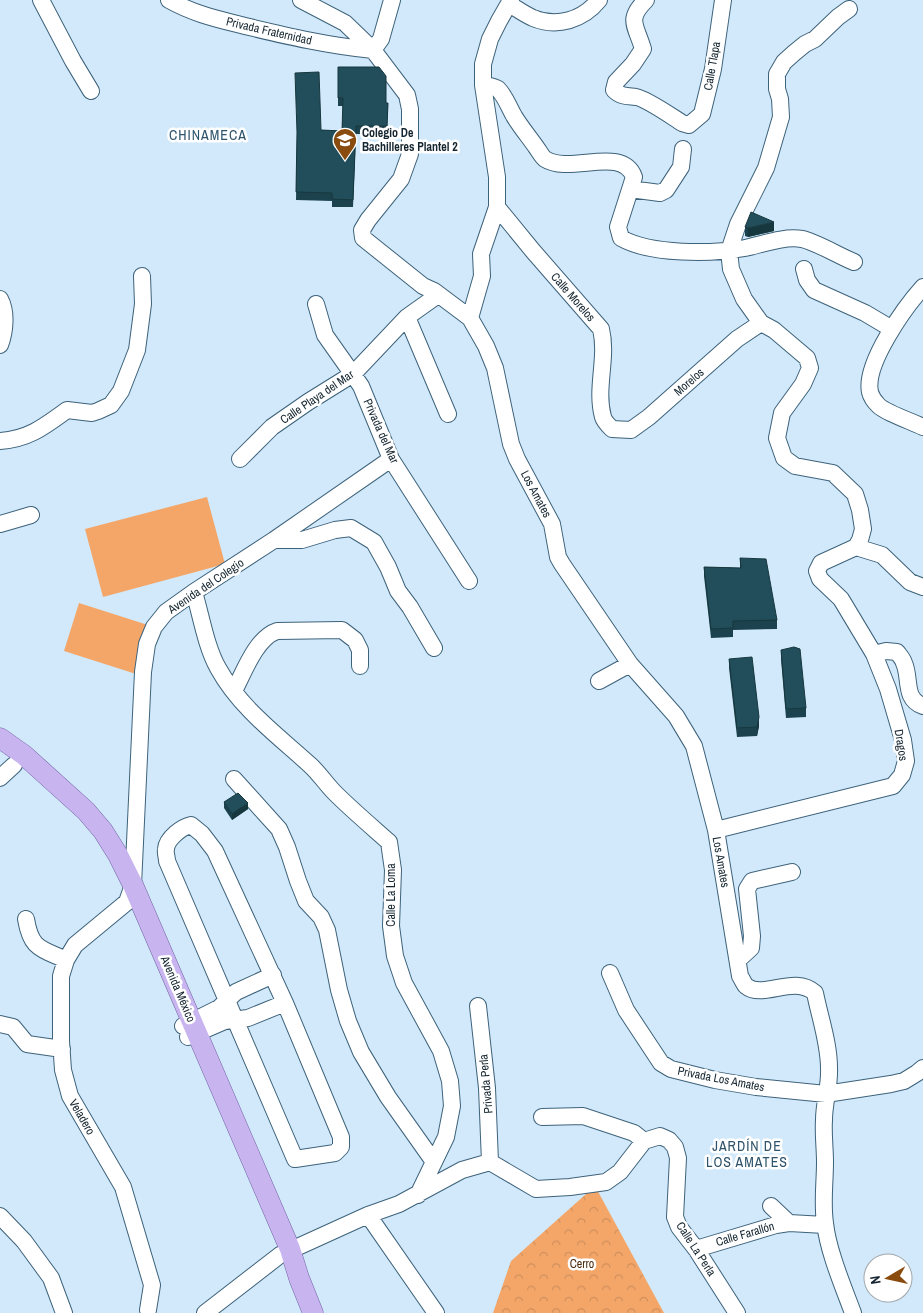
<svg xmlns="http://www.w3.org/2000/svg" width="923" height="1313" font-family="'Archivo Narrow',sans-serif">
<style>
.forest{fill:url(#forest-crowns)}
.garden{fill:#f4a669}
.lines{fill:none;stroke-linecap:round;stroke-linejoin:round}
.minor-casing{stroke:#3d627b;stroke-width:18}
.major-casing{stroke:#7263a5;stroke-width:21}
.minor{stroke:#fff;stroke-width:16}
.major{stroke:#c8b5ef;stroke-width:20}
.wall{fill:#1c434d}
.shaded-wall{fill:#17373f}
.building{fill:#214e5a;stroke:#17373f}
.labels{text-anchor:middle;stroke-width:5;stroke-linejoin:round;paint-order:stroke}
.street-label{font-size:12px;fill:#162630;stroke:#fff}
.poi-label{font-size:12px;font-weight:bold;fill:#162630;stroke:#fff;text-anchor:start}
.park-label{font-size:12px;fill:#4e2c10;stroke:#fff}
.neighbourhood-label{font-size:14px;letter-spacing:1px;fill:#2e536b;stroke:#fff}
</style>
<defs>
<pattern id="forest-crowns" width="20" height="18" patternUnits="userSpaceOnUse" patternTransform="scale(1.25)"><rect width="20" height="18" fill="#f4a669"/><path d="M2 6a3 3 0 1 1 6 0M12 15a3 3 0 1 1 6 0" fill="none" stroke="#d08f5b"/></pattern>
</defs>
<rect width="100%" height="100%" fill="#d1e9fa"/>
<path class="forest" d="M 595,1186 L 664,1313 L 493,1313 L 511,1261 Z"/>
<path class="garden" d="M 207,497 L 225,564 L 103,597 L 85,529 Z
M 79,603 L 151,626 L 136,674 L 64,651 Z"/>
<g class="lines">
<g class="minor-casing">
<path id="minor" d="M 41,0 L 73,61 L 91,91
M 169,0 C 194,14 217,19 245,26 C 287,36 329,46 373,50
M 301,0 L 345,23 L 373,50 L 407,95 L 410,109 L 410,154 L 401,179 L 368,220 L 362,230 L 363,238 L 423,286 L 434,291 L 470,318 L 486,346 L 495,368 L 511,444 L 517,459 L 552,524 L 558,557 L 562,564 L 630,664 L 676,716 L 694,746 L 716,830 L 740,976 C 742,979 744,984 746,986 C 763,1000 794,974 815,993 C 820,1018 829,1043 829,1068 C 830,1086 824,1102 824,1120 C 823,1134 825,1148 825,1162 C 825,1183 822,1202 825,1223 C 828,1251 843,1286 853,1313
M 646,0 C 626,20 636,25 643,49 L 633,64 L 616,82 L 614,90 C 621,97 628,96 636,97 C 647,99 671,116 682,123 L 689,125 L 702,114 L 713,69 L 723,0
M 509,4 C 516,8 524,14 533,18 C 557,28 583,20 599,0
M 373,50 L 381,39 L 392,0
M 483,85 C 488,86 494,86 498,89 C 505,96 509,107 514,116 C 520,126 529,137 536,147 C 539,151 542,157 545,159 C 570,175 622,145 634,177 L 618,227 L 621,238 C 651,255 712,254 745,248 C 763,244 784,236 802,239 C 814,241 841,257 854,262
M 630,189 L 660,193 L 666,190 L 681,167 L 683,149
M 497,207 L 533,251 L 601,329 C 608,358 595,388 603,417 C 604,421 609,426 612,429 L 631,430 L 649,417 L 737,339 L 761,323
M 804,269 L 807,280 L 814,290 L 865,313 L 892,329
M 923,287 C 905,307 864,364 870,392 C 871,396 875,402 878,405 C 884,412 913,422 923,427
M 0,299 C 7,312 5,332 0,345
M 316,304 L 325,335 L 361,386 L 391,459 L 469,581
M 407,317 L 448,414
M 470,318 L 482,276 L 481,254 L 497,207 L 497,177 L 483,85 L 483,64 L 490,39 L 499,21 L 511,0
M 0,441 C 29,439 45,426 67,410 L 92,413 L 98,411 L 111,405 L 121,391 L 137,350 L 143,304 L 142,276
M 240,459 L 272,427 L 308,402 L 353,374 L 407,317 L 438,295
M 0,524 L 31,515
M 274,540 L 302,540 L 335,530 L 351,528 L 374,542 L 388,567 L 398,591 L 410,607 L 434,648
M 856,547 L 882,555 L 910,582 L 923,587
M 194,592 C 201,615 206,647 218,668 C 240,708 277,735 310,765 C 319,773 326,784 335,793 C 352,810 371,826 389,842 L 393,870 L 391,926 L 395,956 L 404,983 L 441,1051 L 450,1081 L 452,1106 L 446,1137 L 418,1195
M 874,654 L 886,651 L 897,652 C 900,656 903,659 904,663 C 911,678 903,699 923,706
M 599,681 L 630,664
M 234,691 C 244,672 256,638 277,631 L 342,630 L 355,640 L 360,650 L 360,666
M 0,778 L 14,765
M 234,779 L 279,829 L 287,847 L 298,881 L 306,901 L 321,917 L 327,930 L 339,990 L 348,1021 L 361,1052 L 388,1097 L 434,1162
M 191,825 L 202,834 L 215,851 L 285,1003 L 341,1137 L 341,1147 L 335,1153 L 295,1159 L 167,861 C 167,857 165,852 166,849 C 167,838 182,827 191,825 Z
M 716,830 L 893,786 L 902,775 L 906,761 L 903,740 L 888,689 L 874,654 L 841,599 L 820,579 L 817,571 L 821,563 L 856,547 L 860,540 L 863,529 L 860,510 L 855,494 L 833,473 L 795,466 L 784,458 L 777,438 L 782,413 L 803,384 L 810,368 L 807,358 L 774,330 L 761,323 L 744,299 L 731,269 L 729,251 L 738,224 L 766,168 L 781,117 L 780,99 L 777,89 L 777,74 L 784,62 L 794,53 L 805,44 L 815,39 L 838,17 L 849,9
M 26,919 C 31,949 40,948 66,960
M 738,960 L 751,948 L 752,936 L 747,889 L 752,881 L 792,872
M 610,973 L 626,1010 L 661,1063 L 671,1069 L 715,1080 L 756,1087 L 826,1094 L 891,1084 L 904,1081 L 917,1073 L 923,1068
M 478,1006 L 487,1088 L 490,1162
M 0,1024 L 13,1027 L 27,1044 L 62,1049
M 183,1026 L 219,1008 L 236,992 L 273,975
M 188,1037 L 225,1021 L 248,1018 L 285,1003
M 542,1117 L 583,1116 L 634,1133 L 644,1141
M 771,1206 L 789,1223
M 368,1215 L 436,1313
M 0,1216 L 24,1241 L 51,1278 L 64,1313
M 696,1249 L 776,1225 L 789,1223 L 825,1225
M 148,1310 L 152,1285 L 123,1187 L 70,1096 L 63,1070 L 61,1041 L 61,976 L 66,960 L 75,945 L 127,902 L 133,885 L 143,672 L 147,644 L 154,627 L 166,612 L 194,592 L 274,540 L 391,459
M 205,1313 L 280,1255 L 368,1215 L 399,1204 L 462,1170 L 490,1162 L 536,1189 L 570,1187 L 606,1182 L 620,1172 L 644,1141 L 660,1136 L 669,1140 L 675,1147 L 678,1158 L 675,1217 L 679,1227 L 696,1249 L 737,1313"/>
</g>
<g class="major-casing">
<path id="major" d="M 0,738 L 24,755 L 86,811 L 103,831 L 118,855 L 133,885 L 290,1249 L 299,1278 L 313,1313"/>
</g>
<use href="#minor" class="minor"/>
<use href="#major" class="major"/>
</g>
<path class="wall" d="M 338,67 L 386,103 L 388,103 L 387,134 L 356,134 L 353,207 L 332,207 L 332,201 L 296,200 L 297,137 L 321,130 L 342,131 L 343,106 L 338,106 Z
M 745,227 L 774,231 L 748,237 L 745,236 Z
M 740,558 L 777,620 L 777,629 L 733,630 L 733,637 L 711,638 L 704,576 L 704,567 L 740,568 Z
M 781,650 L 806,708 L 806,717 L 786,718 L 781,659 Z
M 729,659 L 759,726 L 757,736 L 737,737 L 729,668 Z
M 224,802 L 248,809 L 232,820 L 224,808 Z"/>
<path class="shaded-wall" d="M 774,222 L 774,231 L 748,237 L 748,228 Z
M 759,717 L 759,726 L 757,736 L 757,727 Z
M 248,803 L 248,809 L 232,820 L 232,814 Z"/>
<path class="building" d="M 338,67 L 379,67 L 386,76 L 386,103 L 388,103 L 387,126 L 356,126 L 353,200 L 332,199 L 332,193 L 296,192 L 297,132 L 295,73 L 319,72 L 321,130 L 342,131 L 343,98 L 338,98 Z
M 751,212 L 774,222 L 748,228 L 745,227 Z
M 740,558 L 766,559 L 777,620 L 733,621 L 733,628 L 711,629 L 704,567 L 741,568 Z
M 794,647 L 800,649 L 806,708 L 786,709 L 781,650 Z
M 752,657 L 759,717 L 757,727 L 737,728 L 729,659 Z
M 238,793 L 248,803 L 232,814 L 224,802 Z"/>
<defs>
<g id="school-pin" transform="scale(1.25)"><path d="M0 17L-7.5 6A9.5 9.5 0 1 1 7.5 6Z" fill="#894b0e" stroke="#fff"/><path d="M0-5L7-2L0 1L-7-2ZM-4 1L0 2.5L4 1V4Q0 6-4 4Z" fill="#fff"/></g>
</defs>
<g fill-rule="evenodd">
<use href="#school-pin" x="345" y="140"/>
</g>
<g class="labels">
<g class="street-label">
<text transform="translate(269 31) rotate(13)" y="4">Privada Fraternidad</text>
<text transform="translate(712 66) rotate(-80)" y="4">Calle Tlapa</text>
<text transform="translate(573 297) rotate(49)" y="4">Calle Morelos</text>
<text transform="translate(689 382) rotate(-41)" y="4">Morelos</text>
<text transform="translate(317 397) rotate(-34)" y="4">Calle Playa del Mar</text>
<text transform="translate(381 431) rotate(66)" y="4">Privada del Mar</text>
<text transform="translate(536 494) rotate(62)" y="4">Los Amates</text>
<text transform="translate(206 586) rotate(-34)" y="4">Avenida del Colegio</text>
<text transform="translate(901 745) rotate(81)" y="4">Dragos</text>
<text transform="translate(721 862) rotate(80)" y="4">Los Amates</text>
<text transform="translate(391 895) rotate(-90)" y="4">Calle La Loma</text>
<text transform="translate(178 989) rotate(67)" y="4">Avenida México</text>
<text transform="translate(721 1079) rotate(11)" y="4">Privada Los Amates</text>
<text transform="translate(486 1084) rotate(-95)" y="4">Privada Perla</text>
<text transform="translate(82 1117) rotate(60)" y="4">Veladero</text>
<text transform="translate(745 1234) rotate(-16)" y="4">Calle Farallón</text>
<text transform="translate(696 1249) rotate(57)" y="4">Calle La Perla</text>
</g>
<g class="poi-label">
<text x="362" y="137">Colegio De<tspan x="362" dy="14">Bachilleres Plantel 2</tspan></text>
</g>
<g class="park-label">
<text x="582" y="1268">Cerro</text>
</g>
<g class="neighbourhood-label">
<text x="208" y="140">CHINAMECA</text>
<text x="747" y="1151">JARDÍN DE<tspan x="747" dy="16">LOS AMATES</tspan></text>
</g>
</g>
<g transform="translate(888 1278) rotate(261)"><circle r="24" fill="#ffffff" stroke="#a2a8ac"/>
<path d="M0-4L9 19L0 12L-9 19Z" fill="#894b0e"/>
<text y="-8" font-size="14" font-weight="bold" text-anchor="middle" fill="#162630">N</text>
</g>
</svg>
